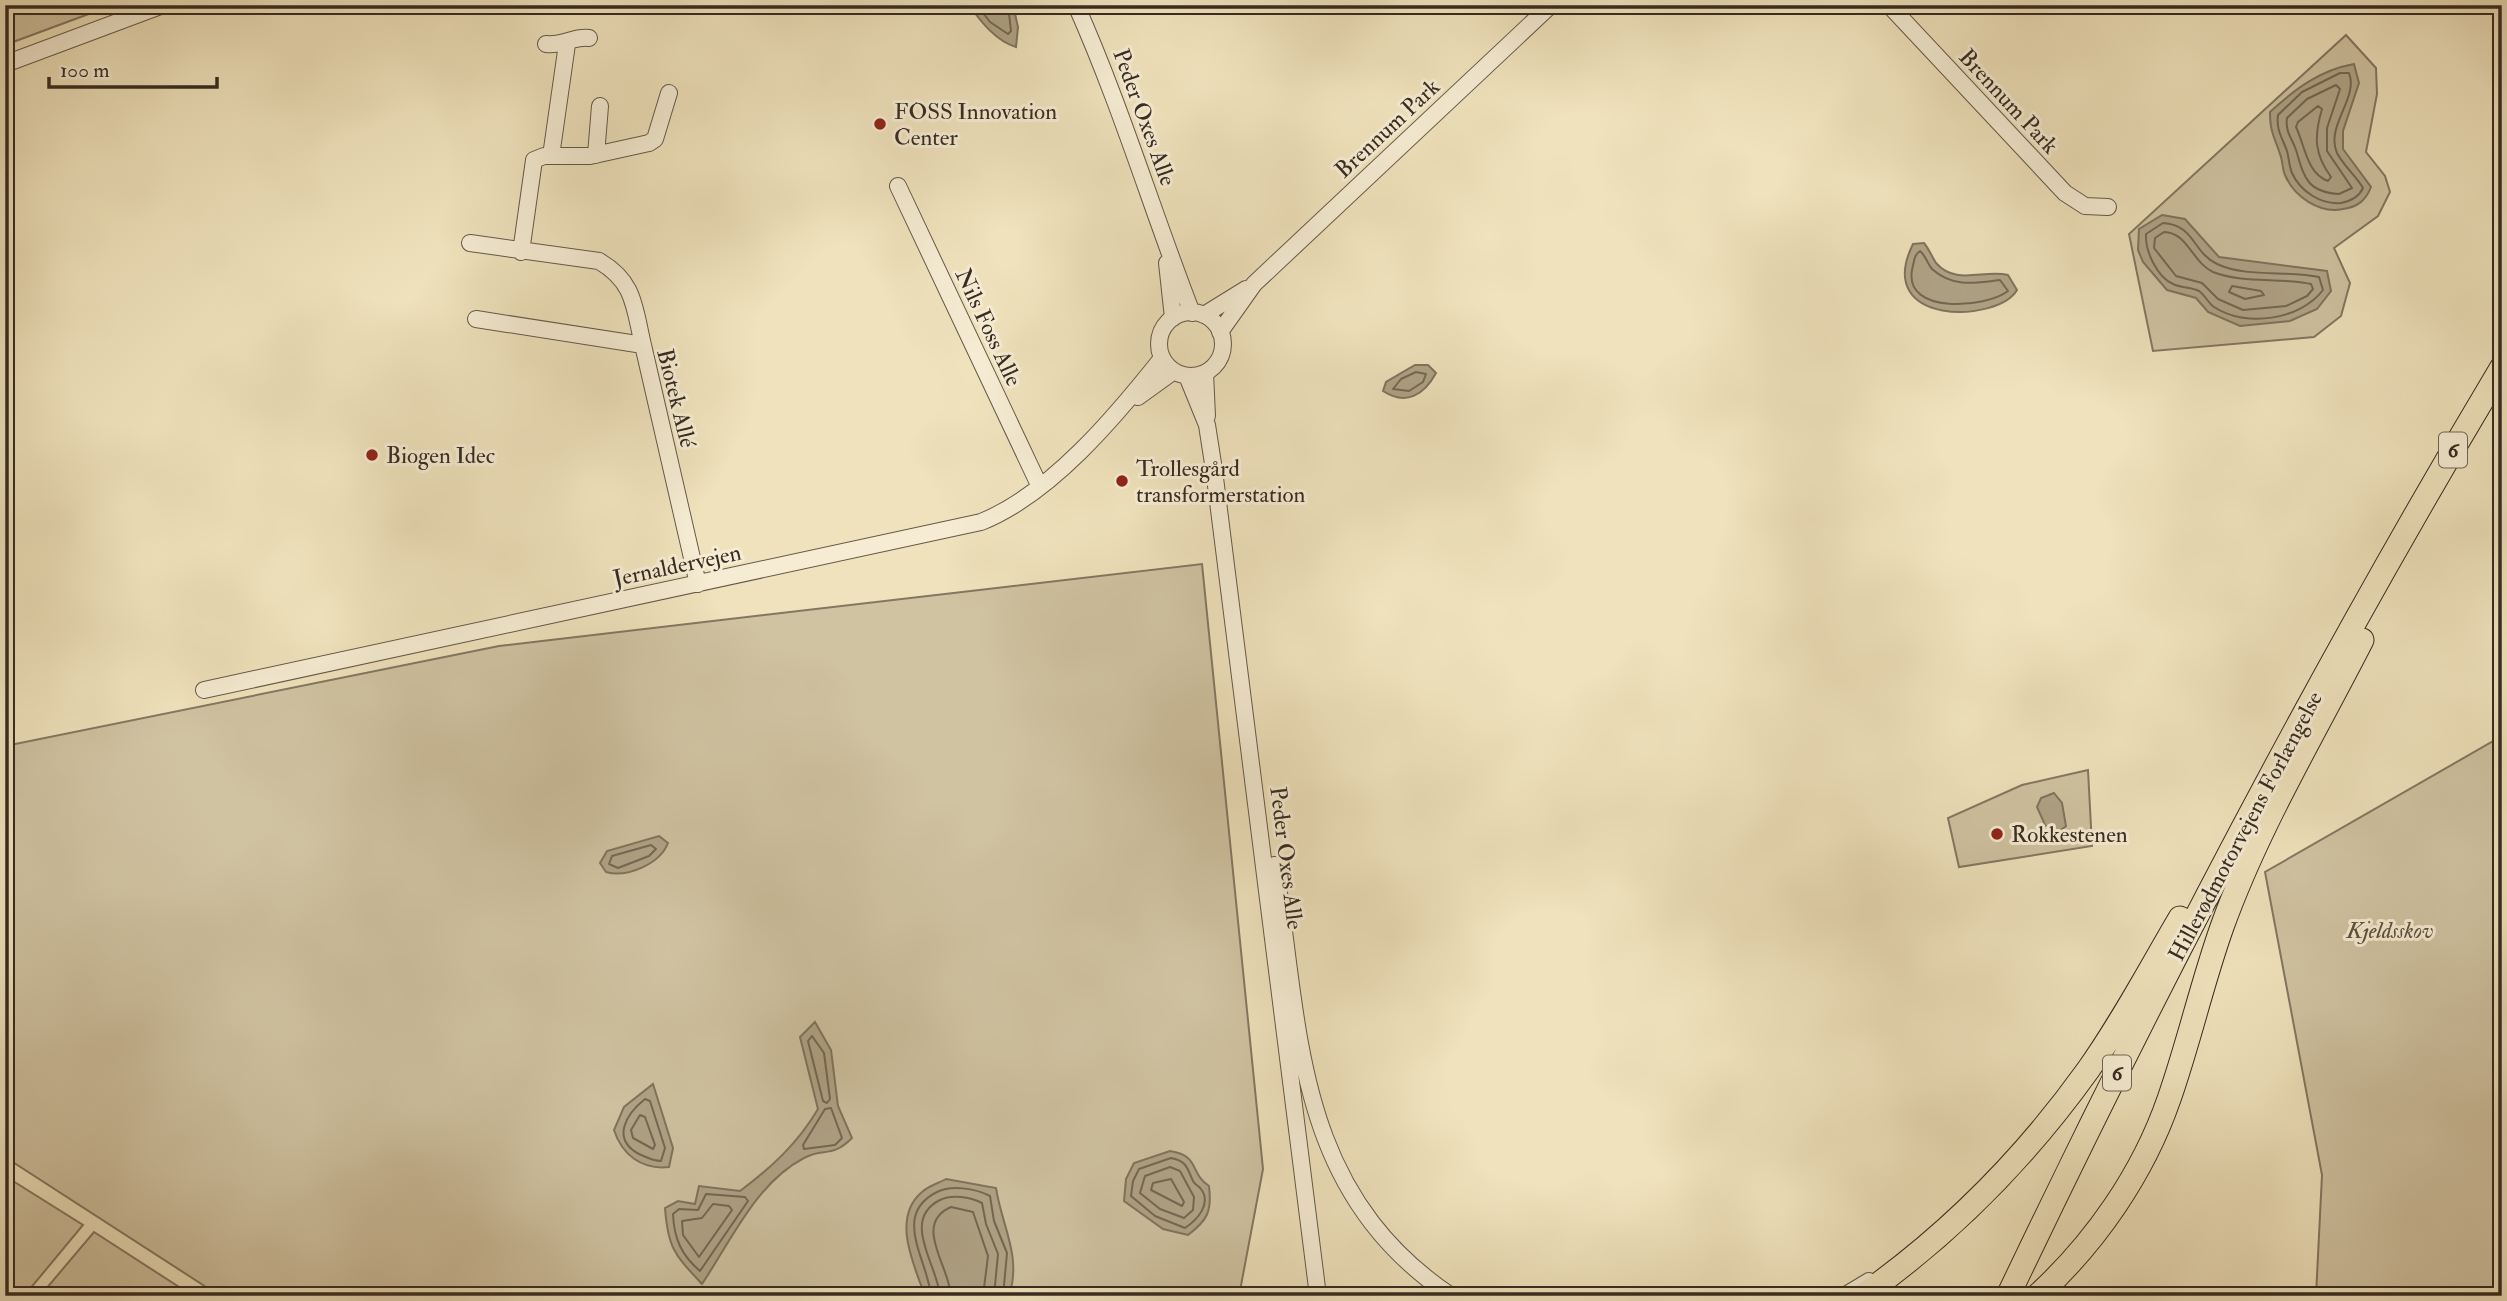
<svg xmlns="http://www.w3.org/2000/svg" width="2507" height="1301" font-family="'IM FELL Double Pica',serif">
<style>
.green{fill:#d0c3a2;stroke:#837762;stroke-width:2}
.water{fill:#b0a487;stroke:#7f745e;stroke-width:2}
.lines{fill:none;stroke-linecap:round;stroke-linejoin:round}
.shore{stroke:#736854;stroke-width:2}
.minor-casing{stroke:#645948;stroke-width:18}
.highway-casing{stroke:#362b21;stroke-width:25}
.minor{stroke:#f5ecd3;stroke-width:16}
.highway{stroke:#efe2bc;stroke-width:23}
.poi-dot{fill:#8f2418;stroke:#f5ecd3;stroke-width:2.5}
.labels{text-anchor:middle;stroke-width:6;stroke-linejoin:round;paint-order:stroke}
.shield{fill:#f5ecd3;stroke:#6f6556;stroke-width:2}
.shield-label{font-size:21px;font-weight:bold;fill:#362b21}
.street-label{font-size:23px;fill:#362b21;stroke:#f5ecd3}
.poi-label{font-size:23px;fill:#362b21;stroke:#f5ecd3;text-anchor:start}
.park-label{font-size:23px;font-style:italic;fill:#5c5141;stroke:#f5ecd3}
</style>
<rect width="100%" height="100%" fill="#efe2bc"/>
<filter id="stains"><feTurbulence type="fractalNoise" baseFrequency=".00286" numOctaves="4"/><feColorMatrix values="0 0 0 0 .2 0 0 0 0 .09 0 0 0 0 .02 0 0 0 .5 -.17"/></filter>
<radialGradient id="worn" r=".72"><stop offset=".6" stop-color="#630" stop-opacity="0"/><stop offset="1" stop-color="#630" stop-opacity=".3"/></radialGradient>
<path class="green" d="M 5,5 L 113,5 L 5,45 Z
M 2346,35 L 2376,68 L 2377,94 L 2366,152 L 2385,176 L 2390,192 L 2378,216 L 2334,248 L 2350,283 L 2341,316 L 2314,337 L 2153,351 L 2129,234 Z
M 1202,564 L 1263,1169 L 1239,1296 L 220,1296 L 5,1157 L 5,746 L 499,646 Z
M 2502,736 L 2502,1296 L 2316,1296 L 2322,1175 L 2265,872 Z
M 2088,770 L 2092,846 L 1959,867 L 1948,818 L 2022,785 Z
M 5,1176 L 83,1225 L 24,1296 L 5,1296 Z
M 94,1232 L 193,1296 L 40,1296 Z"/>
<path class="water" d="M 969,5 L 1013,5 L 1018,27 L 1016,47 C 996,41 981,22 969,5 Z
M 2354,64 L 2359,83 L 2343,131 L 2343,149 L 2371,187 C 2366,200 2358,207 2343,209 C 2320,214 2294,197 2285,175 C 2282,169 2283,161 2280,154 C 2274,136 2270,132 2270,112 C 2295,89 2320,70 2354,64 Z
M 2162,215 L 2185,219 L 2219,257 L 2327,271 L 2331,291 L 2317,309 L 2290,321 L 2240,326 L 2208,312 L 2196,298 L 2167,290 L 2143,262 L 2138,250 L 2139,229 Z
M 1924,243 C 1929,249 1932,257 1936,263 C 1956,286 1984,269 2008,275 L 2017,290 C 1998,323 1872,327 1913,244 Z
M 1415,365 L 1428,365 L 1436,373 C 1424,395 1406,406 1383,391 L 1386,382 Z
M 2054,793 L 2062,803 L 2066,826 L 2056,834 L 2045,825 L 2037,807 L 2041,798 Z
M 659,836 L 668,843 C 660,864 627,878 606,872 L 600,863 L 607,851 Z
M 815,1022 L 831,1050 L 838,1106 L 852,1138 C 831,1159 824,1147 804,1158 C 756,1183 731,1241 702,1284 C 675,1255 668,1249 665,1208 L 678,1201 L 695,1204 L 699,1186 L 740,1191 C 771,1168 798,1143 818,1109 L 800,1037 Z
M 653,1084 L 673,1148 L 669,1167 C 642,1170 622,1155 614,1130 L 624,1107 Z
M 1170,1151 C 1201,1156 1189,1173 1209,1186 C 1212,1211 1208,1220 1188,1235 L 1163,1229 L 1124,1201 L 1126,1179 L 1134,1163 Z
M 946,1179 L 996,1188 C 1002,1227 1022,1256 1009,1296 L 925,1296 C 914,1265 891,1218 922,1192 C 928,1186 939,1183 946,1179 Z"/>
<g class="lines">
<path class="shore" d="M 977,5 L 990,22 L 1008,34 L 1011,31 L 1008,5
M 2340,73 L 2349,73 C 2359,98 2325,126 2337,153 C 2343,165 2356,176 2363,188 C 2359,197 2351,201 2341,203 C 2321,205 2300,191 2292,173 C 2289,166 2289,158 2287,151 C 2282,137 2276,130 2278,115 L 2302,92 Z
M 2336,85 L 2340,89 L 2327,128 L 2327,151 L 2352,188 L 2339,194 C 2306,192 2304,176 2296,150 C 2292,138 2285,132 2287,118 L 2307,99 Z
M 2318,106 L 2322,109 C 2314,136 2314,154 2331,177 L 2328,181 C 2307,174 2305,146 2296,127 L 2298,122 Z
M 2163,223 C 2195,225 2192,252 2217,264 C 2247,278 2287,270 2319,277 L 2323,290 C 2300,320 2246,328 2214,307 C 2208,303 2205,295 2199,291 C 2191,287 2181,288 2173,284 C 2157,277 2145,251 2146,234 Z
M 2164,232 C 2187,232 2193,263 2213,272 C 2244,284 2280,277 2311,284 L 2313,289 L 2307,296 L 2286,306 L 2243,310 L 2218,299 L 2202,283 L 2176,276 L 2154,248 L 2155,238 Z
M 1920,251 C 1926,256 1927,263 1932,269 C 1953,288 1976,283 2000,280 L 2008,291 C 1986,308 1904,315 1912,270 C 1914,262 1914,255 1920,251 Z
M 2232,286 L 2261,291 L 2264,295 L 2245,299 L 2229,292 Z
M 1416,372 L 1426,374 L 1423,382 L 1409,391 L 1393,389 L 1401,379 Z
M 651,845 L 656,849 L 649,856 L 618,868 L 609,864 L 612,856 Z
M 812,1036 L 824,1053 L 830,1099 L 827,1103 L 823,1101 L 808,1041 Z
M 645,1099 L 650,1101 L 665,1148 L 661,1161 C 653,1161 646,1157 639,1154 C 611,1139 626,1114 645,1099 Z
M 831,1108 L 842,1138 L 835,1145 L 804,1149 L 803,1145 L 825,1109 Z
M 640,1115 L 645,1117 L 655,1145 L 653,1149 L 633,1138 L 631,1130 Z
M 1171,1158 C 1187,1161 1187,1168 1193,1181 C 1195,1185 1199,1186 1201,1189 C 1212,1204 1197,1220 1185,1228 L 1155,1216 L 1131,1196 L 1133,1181 L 1139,1169 Z
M 1170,1167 L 1180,1171 L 1194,1197 L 1193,1210 L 1184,1218 L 1160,1209 L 1140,1193 L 1145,1176 Z
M 1171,1179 L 1184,1202 L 1182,1206 L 1151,1190 L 1153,1183 Z
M 706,1194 L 745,1197 L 748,1201 L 700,1271 C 681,1255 674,1238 673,1214 L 679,1209 L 698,1210 Z
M 713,1204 L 729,1206 L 732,1210 L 699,1257 L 683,1235 L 682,1221 L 702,1218 Z
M 931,1296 C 928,1260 891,1215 937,1192 C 951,1185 975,1188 990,1196 L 994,1221 L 1007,1253 L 1003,1296
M 940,1296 C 938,1266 900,1220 940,1200 C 952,1194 970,1197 982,1203 L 986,1224 L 998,1254 L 994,1296
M 951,1296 C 950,1267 912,1224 951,1207 L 973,1212 L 988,1256 L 983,1296"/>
<g class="minor-casing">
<path id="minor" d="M 1076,5 C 1121,106 1152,210 1192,313
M 1889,5 L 2065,193 L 2085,206 L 2108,207
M 546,44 C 564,46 573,36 589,38
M 5,64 L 163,5
M 596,155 L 600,106
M 551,156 L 567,44
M 898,186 L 1040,487
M 470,243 L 599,261 C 635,282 634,307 643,345
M 521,252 L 534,160 L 544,156 L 590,156 L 649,143 L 655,139 L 669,93
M 1167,263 L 1173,318
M1159 344a32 32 0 1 1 64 0a32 32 0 1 1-64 0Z
M 1204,315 L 1246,289
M 476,319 L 643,345 L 698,584
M 1220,332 L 1254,284 L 1551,5
M 1205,373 L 1207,416
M 1187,376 L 1207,425 L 1214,470 L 1318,1296
M 1138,397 L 1174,371
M 204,690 L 981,522 C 1051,494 1116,416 1162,358
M 1275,865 C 1301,1033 1294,1190 1451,1296
M 1844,1296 L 1869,1281"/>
</g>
<g class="highway-casing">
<path id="highway" d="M 1862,1296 C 1951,1233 2025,1158 2088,1070 C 2122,1022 2150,969 2180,918
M 2008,1296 C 2159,979 2322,668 2502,367
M 2037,1296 C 2095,1243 2143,1174 2169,1099 C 2189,1042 2202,983 2222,927 C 2258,827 2314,734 2362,640"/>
</g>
<use href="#minor" class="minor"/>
<use href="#highway" class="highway"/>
</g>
<g class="poi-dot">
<circle cx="880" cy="124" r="7"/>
<circle cx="372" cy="455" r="7"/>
<circle cx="1122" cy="481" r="7"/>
<circle cx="1997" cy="834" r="7"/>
</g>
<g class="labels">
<g class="shield">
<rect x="2439" y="432.5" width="28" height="35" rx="5"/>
<rect x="2103" y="1055.5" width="28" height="35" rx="5"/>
</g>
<g class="shield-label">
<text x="2453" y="457">6</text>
<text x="2117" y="1080">6</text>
</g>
<g class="street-label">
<text transform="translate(2009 101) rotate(47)" y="8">Brennum Park</text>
<text transform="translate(1145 117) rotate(70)" y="8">Peder Oxes Alle</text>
<text transform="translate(1387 128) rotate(-43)" y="8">Brennum Park</text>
<text transform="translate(989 327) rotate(65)" y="8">Nils Foss Alle</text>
<text transform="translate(677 398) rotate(76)" y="8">Biotek Allé</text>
<text transform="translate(677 565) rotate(-12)" y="8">Jernaldervejen</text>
<text transform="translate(2245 826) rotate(-62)" y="8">Hillerødmotorvejens Forlængelse</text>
<text transform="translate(1287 858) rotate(83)" y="8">Peder Oxes Alle</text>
</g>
<g class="poi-label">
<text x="894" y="119">FOSS Innovation<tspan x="894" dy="26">Center</tspan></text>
<text x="386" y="463">Biogen Idec</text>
<text x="1136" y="476">Trollesgård<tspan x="1136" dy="26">transformerstation</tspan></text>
<text x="2011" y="842">Rokkestenen</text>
</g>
<g class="park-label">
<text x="2390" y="938">Kjeldsskov</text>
</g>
</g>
<rect width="2507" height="1301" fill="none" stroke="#efe2bc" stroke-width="28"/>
<rect x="7" y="7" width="2493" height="1287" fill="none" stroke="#362b21" stroke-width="3.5"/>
<rect x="14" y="14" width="2479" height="1273" fill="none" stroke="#362b21" stroke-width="2"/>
<path d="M49 77v10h168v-10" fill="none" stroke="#362b21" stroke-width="3.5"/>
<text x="60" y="77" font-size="21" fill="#362b21" stroke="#f5ecd3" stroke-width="5" paint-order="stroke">100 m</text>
<rect width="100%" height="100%" filter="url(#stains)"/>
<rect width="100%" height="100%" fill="url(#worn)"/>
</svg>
